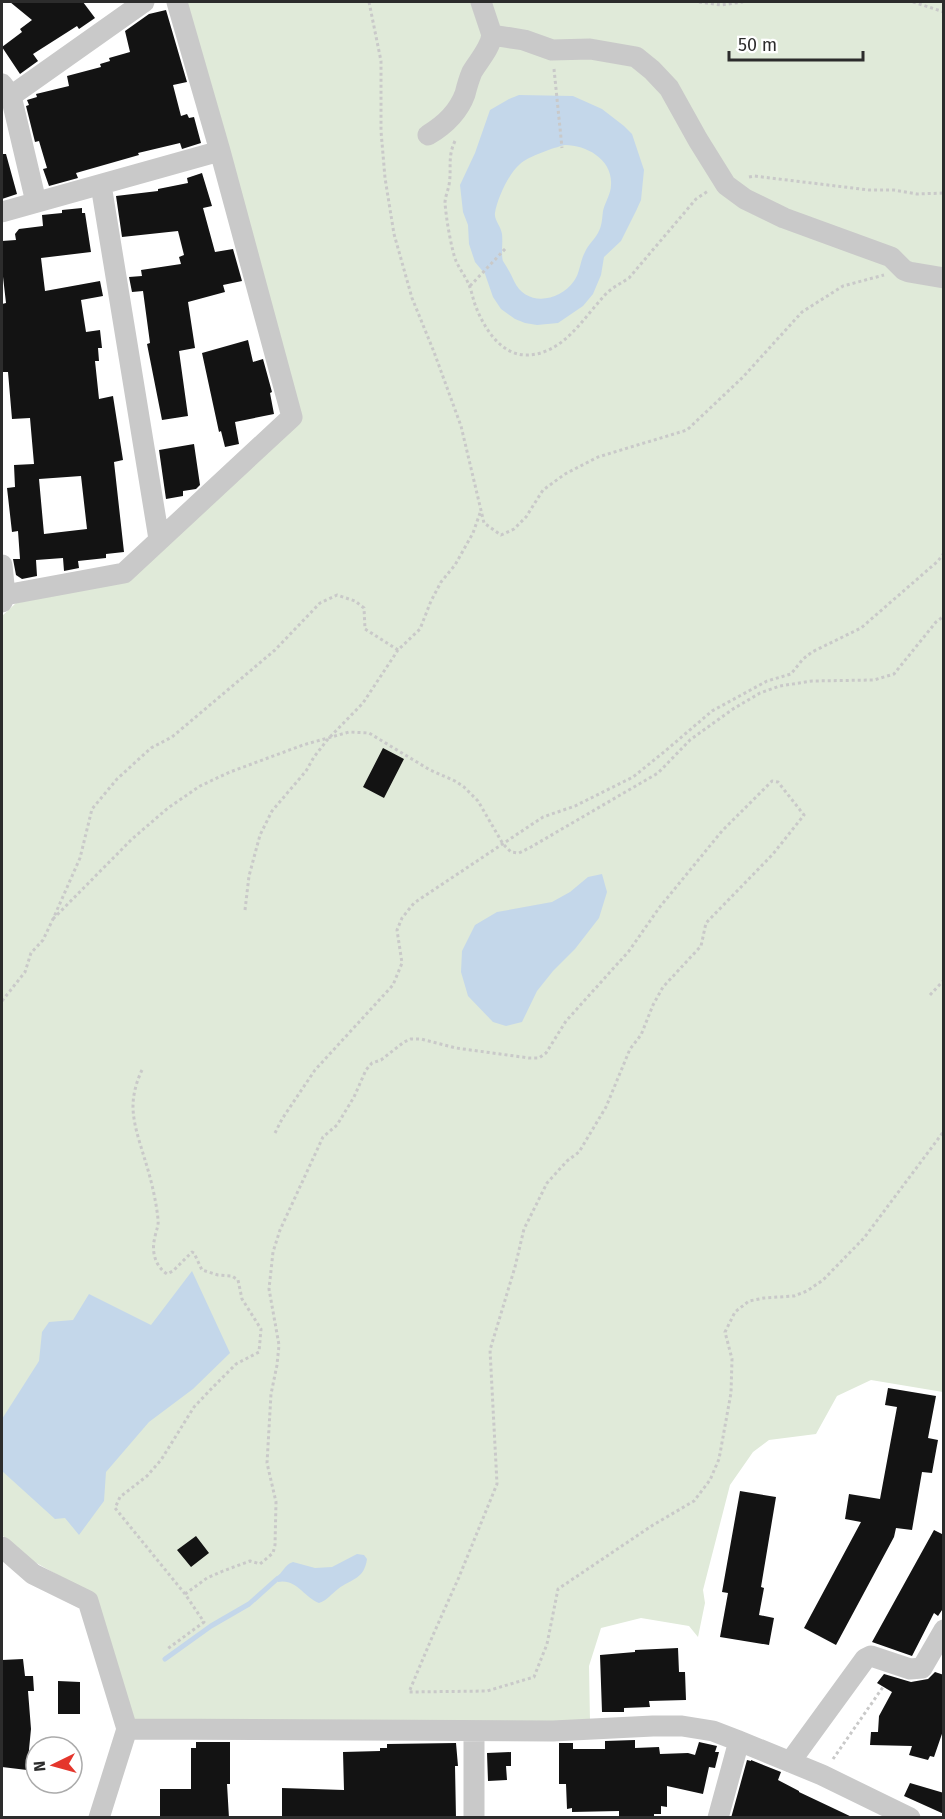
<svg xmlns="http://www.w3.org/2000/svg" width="945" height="1819" font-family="'Fira Sans',sans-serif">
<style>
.green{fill:#e0ead9}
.water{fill:#c4d7ea;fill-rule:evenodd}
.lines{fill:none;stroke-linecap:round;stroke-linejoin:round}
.stream{stroke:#c4d7ea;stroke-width:5}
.building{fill:#131313;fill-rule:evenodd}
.path{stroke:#c9c9c9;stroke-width:3;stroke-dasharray:3 3;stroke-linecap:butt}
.minor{stroke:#c9c9c9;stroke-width:21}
</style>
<rect width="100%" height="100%" fill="#fff"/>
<path class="green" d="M 186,2 L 943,2 L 943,1392 L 871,1380 L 837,1396 L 816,1434 L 769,1440 L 753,1452 L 730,1485 L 703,1590 L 705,1603 L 698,1637 L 689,1626 L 641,1618 L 601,1628 L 589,1666 L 590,1721 L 138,1722 L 131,1718 L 95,1596 L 31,1560 L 2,1535 L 2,616 L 16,603 L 128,580 L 302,419 Z"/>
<path class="water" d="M 519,95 L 573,96 L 602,109 L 624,126 L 632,134 L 644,170 L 641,200 L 636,211 L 621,241 L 604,257 L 601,275 L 593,294 L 583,306 L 558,323 L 537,325 L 525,323 L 515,319 L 501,309 L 493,297 L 485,274 L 475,262 L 469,244 L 468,225 L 463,212 L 460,185 L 475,153 L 490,110 L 509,99 ZM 565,145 C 587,145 613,160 611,185 C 611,194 605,202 603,211 C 602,219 602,226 598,233 C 594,240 588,245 585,252 C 580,261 580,273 574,281 C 559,302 526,307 514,281 C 511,274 507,267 503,261 C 501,256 503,241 502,234 C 501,226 494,220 495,213 C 497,199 509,173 520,164 C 529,156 553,148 565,145 Z
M 602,874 L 607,892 L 599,918 L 575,949 L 553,971 L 537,991 L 522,1022 L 506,1026 L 493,1022 L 468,996 L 461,972 L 462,951 L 475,925 L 497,912 L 552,902 L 570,892 L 588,877 Z
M 192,1271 L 230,1353 L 193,1389 L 149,1422 L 106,1472 L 104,1501 L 79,1535 L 65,1518 L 55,1519 L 2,1471 L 2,1419 L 39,1361 L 42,1332 L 49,1322 L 73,1320 L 89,1294 L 151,1325 Z
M 357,1554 L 364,1555 L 367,1559 C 364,1580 352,1578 338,1589 C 331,1594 328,1600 319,1603 C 305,1598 296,1578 278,1582 L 276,1577 C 283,1573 284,1565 293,1562 L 315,1568 L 332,1567 Z"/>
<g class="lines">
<path class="stream" d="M 165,1659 L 211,1626 L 249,1604 L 277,1579"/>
</g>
<path class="building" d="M 10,2 L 83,2 L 95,18 L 79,29 L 77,26 L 33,54 L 38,61 L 20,74 L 2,47 L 22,32 L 20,29 L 32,20 Z
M 166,10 L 187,82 L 173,85 L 181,116 L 187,114 L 189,118 L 194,117 L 201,143 L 182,149 L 180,143 L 138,153 L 139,155 L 76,173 L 78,178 L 49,186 L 43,169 L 47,168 L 39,141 L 35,142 L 26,106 L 29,105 L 27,100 L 37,97 L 36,94 L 69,86 L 67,76 L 101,67 L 100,64 L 110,61 L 109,58 L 130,52 L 125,31 L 149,14 Z
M 2,154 L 6,154 L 17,194 L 2,199 Z
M 202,173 L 212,206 L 203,208 L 215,252 L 233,249 L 242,281 L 223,285 L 225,292 L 188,302 L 195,348 L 179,351 L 188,416 L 162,420 L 147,344 L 150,343 L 143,291 L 132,292 L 129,277 L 142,276 L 141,270 L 181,264 L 179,257 L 184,255 L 178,231 L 122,237 L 116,196 L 158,191 L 158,189 L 188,183 L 187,178 Z
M 82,208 L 82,213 L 85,213 L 91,252 L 41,258 L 45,291 L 100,281 L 103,296 L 81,300 L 86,332 L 100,330 L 102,348 L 98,348 L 99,361 L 95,361 L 99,399 L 113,396 L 123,460 L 114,462 L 124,552 L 106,554 L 106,558 L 78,561 L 79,568 L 64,571 L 63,558 L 36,560 L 37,576 L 22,579 L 16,575 L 13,559 L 20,559 L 18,531 L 12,532 L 7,488 L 15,487 L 14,465 L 34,464 L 30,418 L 12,419 L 8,372 L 2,372 L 2,304 L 6,303 L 2,268 L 2,241 L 16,240 L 15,234 L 19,229 L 43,226 L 42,215 L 62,213 L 62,210 ZM 81,476 L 87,529 L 44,534 L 39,479 Z
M 248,340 L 253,362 L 263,359 L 272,392 L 270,393 L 274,414 L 235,422 L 239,444 L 225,447 L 221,431 L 219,432 L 202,353 Z
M 194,444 L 200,485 L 196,489 L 183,491 L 183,496 L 166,499 L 159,450 Z
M 383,748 L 404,759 L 384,798 L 363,787 Z
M 888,1388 L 936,1396 L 928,1438 L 938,1440 L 932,1473 L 922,1472 L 912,1530 L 896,1528 L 894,1537 L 836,1645 L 804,1628 L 861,1522 L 845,1519 L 849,1494 L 880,1499 L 897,1407 L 885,1405 Z
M 740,1491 L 776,1497 L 761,1587 L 764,1588 L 759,1615 L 774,1618 L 769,1645 L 720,1637 L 728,1593 L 722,1592 Z
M 934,1530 L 944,1535 L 944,1607 L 938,1616 L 934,1613 L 912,1656 L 872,1642 Z
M 196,1536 L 209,1553 L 191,1567 L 177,1550 Z
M 678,1648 L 679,1672 L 685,1672 L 686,1700 L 649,1701 L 650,1707 L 624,1708 L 624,1712 L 602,1712 L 600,1655 L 635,1652 L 635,1650 Z
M 23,1659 L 25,1676 L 33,1676 L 34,1691 L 28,1691 L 31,1729 L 27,1770 L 2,1767 L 2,1660 Z
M 935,1672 L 944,1675 L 944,1728 L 934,1757 L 930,1756 L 928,1760 L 909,1755 L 912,1746 L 870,1745 L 871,1732 L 878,1732 L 879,1716 L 892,1692 L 877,1683 L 884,1674 L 911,1682 L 928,1679 Z
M 58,1681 L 80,1682 L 80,1714 L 58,1714 Z
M 635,1740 L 635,1748 L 659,1747 L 660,1754 L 688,1753 L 695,1755 L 699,1742 L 717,1746 L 715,1752 L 719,1752 L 715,1768 L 709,1767 L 703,1794 L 667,1786 L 667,1807 L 661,1806 L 661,1814 L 654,1814 L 654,1818 L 619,1818 L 619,1811 L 572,1812 L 572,1808 L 567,1809 L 566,1784 L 559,1784 L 559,1743 L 573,1743 L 573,1749 L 605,1749 L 605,1741 Z
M 196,1742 L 230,1742 L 230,1784 L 227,1784 L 229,1818 L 160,1818 L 160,1789 L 191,1789 L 191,1748 L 196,1748 Z
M 456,1743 L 458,1766 L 455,1766 L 456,1818 L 282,1818 L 282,1788 L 344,1790 L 343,1752 L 380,1751 L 380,1748 L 387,1748 L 387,1744 Z
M 511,1752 L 511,1766 L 506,1766 L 507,1780 L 488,1781 L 487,1753 Z
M 747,1760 L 751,1761 L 751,1760 L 781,1772 L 778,1780 L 799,1791 L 799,1792 L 854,1818 L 731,1818 Z
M 910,1783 L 944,1793 L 944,1814 L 904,1796 Z"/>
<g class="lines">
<path class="path" d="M 369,2 L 381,61 L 381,131 L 385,178 L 394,234 L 412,298 L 434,352 L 461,426 L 484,523 L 501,535 L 514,529 L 526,517 L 543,490 L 565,474 L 598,457 L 687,430 L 743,377 L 802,312 L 843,286 L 884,275
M 699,2 L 721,5 L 743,2
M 913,2 L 944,12
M 554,69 L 562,148
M 455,141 C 447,158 452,168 449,185 C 448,191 445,197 445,203 C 446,217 451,248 456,261 C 460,270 466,277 469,285 C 472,292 473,300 476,307 C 484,328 501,355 526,355 C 562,355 582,320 604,296 C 611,288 620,284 629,278 L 696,199 L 708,191
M 749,177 L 754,176 L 869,190 L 894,190 L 917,194 L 944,193
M 470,286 L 506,248
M 245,910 L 249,876 L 260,835 L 272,811 L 306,771 L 314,757 L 328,739 L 363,703 L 398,650
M 53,919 L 132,839 L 168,808 L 200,786 L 230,772 L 303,745 L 349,732 L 369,733 L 430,770 L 455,781 L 464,787 L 478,801 L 503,844 L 511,852 L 519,853 L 531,847 L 658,773 L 690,740 L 733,709 L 760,693 L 780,686 L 812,681 L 874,680 L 894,674 L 936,622 L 944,616
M 930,995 L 944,980
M 2,1001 L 25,972 L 31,953 L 43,940 L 53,919 L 80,858 L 92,809 L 117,779 L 151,748 L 172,737 L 275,650 L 320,603 L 337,595 L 355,601 L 364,608 L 365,629 L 398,650 L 420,629 L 431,601 L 441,582 L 455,565 L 473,533 L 480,513
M 142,1070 C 137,1080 133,1094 133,1106 C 133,1124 140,1143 145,1160 C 151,1179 156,1200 158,1219 C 159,1226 156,1230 155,1237 C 151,1251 155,1266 167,1274 L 173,1271 L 192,1252 L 194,1253 L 202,1270 L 218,1275 L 232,1276 L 238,1280 L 242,1299 L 261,1329 L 259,1352 L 236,1364 L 213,1387 L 194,1407 L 161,1460 L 147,1476 L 120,1497 L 115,1508 L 185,1594 L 204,1622 L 166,1650
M 275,1133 L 282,1119 L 315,1070 L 393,985 L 402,963 L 397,930 L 402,918 L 414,903 L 543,817 L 575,806 L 633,777 L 664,752 L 712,711 L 767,681 L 791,674 L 803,659 L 812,652 L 861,628 L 938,561 L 944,553
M 185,1594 L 207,1578 L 223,1571 L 250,1561 L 260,1564 L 273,1553 L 275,1545 L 276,1502 L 267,1463 L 271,1394 L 277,1365 L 279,1345 L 269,1289 L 273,1252 L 280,1230 L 323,1137 L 337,1125 L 354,1097 L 366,1070 L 372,1063 L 381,1060 L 404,1042 L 411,1039 L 421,1039 L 456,1048 L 529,1058 L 539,1058 L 546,1053 L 566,1021 L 629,951 L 659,908 L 722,831 L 772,781 L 778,782 L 804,815 L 773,854 L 706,923 L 701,946 L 663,987 L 653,1005 L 641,1035 L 630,1049 L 606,1107 L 579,1152 L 567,1161 L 547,1183 L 524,1229 L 515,1267 L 490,1350 L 497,1484 L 459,1577 L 433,1635 L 409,1692 L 487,1691 L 534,1677 L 547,1644 L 558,1589 L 653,1525 L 694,1501 L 710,1480 L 719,1459 L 731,1393 L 732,1359 L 725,1332 L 735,1312 L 749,1301 L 764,1298 L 794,1296 L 807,1291 L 823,1280 L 864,1238 L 944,1131
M 833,1759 L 883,1687"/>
<path class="minor" d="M 481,2 L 492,35 L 524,40 L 552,50 L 590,49 L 636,57 L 652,70 L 669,88 L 698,140 L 726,185 L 745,199 L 784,218 L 891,257 L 904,270 L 909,272 L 944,278
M 2,84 L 11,96 L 36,202
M 11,96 L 144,2
M 428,135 C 445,125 458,113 465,94 C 467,86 469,79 472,72 C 479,60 490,49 492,35
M 101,185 L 159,539
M 2,212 L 220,151
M 2,565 L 5,595
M 2,602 L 5,595 L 124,573 L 292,417 L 220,151 L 177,2
M 2,1547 L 33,1574 L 88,1601 L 127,1729 L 99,1818
M 127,1729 L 553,1731 L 653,1726 L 682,1726 L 713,1731 L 739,1741 L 822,1775 L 910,1818
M 474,1731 L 474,1818
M 790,1762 L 865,1659 L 871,1656 L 910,1669 L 922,1668 L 944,1630
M 718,1818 L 739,1741"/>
</g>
<rect width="945" height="1819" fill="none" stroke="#2c2c2c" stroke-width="6"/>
<g transform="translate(54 1765) rotate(265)"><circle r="28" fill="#ffffff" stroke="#ababab" stroke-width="1.5"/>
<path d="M0-4.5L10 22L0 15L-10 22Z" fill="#e4362c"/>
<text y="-9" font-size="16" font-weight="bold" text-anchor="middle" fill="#2c2c2c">N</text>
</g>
<path d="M729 51v9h134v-9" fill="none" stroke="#2c2c2c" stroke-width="3"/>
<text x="738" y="51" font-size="18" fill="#2c2c2c" stroke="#ffffff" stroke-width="4.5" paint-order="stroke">50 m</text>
</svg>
